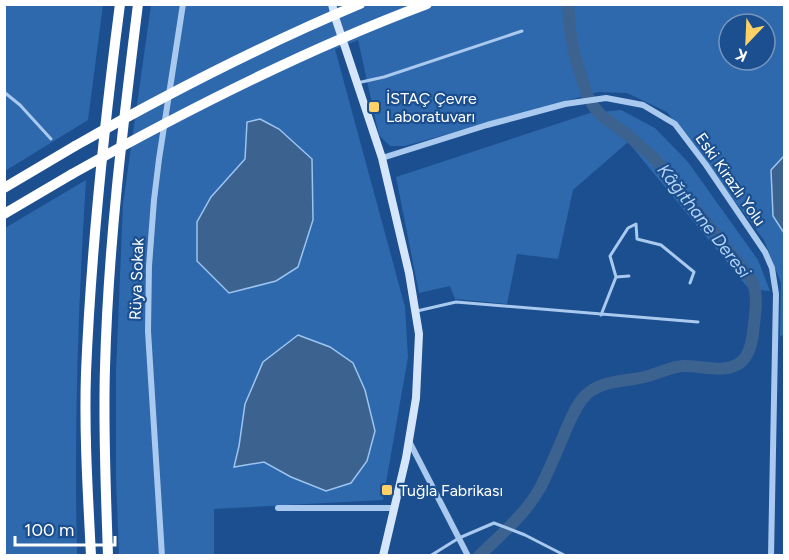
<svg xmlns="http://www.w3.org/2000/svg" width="789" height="560" font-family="Figtree,sans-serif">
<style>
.green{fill:#2e69ad;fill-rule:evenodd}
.water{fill:#3c6290;stroke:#9cc4f0;stroke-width:1.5}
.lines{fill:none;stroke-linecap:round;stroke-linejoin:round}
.river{stroke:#3c6290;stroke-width:12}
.lane{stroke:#a9c9ee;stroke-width:3}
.street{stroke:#a9c9ee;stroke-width:6}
.secondary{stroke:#d6e6fa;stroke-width:8}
.highway{stroke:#fff;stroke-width:10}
.highway-bridge{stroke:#fff;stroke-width:10}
.poi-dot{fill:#ffd166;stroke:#1b4f8f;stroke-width:2}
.labels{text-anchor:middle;stroke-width:4.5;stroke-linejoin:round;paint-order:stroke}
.poi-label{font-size:16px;fill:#fff;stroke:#1b4f8f;text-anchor:start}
.street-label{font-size:16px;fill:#fff;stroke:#1b4f8f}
.water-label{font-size:18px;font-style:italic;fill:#b5d3f5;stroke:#1b4f8f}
</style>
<rect width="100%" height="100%" fill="#1b4f8f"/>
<path class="green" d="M 4,5 L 103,5 L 88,120 L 5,171 Z
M 151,5 L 784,5 L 784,156 L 771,170 L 773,216 L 784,233 L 784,335 L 780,336 L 781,283 L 764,240 L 690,141 L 667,112 L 627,93 L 598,92 L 405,146 L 390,146 L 379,135 L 358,40 L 335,49 L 405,307 L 408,357 L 383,500 L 214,509 L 214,555 L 119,556 L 116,478 L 116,372 L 123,204 ZM 729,24 L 765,24 L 765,60 L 729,60 ZM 245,159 L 197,222 L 211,197 ZM 239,446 L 291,477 L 264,462 L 235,467 Z
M 621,110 L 655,128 L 688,162 L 758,260 L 770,291 L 749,289 L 628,142 L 573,190 L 558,259 L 517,254 L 507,304 L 455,299 L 450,286 L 419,293 L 396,177 L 590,113 Z
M 86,180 C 78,305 74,430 77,555 L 5,555 L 5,228 Z"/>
<path class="water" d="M 260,119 L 279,129 L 312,159 L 313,220 L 298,267 L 276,281 L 229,293 L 197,261 L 197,222 L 211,197 L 245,159 L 247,122 Z
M 784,156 L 784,233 L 773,216 L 771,170 Z
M 298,335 L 330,347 L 353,363 L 365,390 L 375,431 L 367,461 L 351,483 L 326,491 L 291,477 L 264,462 L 234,467 L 239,446 L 245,404 L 263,362 Z"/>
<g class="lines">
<path class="river" d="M 479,556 C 500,535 526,514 540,488 C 551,467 559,446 568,425 C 573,414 578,402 587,394 C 604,379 628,382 648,376 C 660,373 670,367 683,366 C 701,365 725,375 741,362 C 751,354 753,336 754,324 C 756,309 758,292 751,279 L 657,161 L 628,135 L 602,116 L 594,107 L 587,95 L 574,53 L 570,29 L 568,4"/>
<path class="lane" d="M 357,83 L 384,77 L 522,31
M 4,92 L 20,105 L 51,139
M 616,277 L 629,276
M 417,311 L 456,302 L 698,322
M 601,315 L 616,277 L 610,256 L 628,228 L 636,224 L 637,239 L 661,245 L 694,272 L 690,283
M 430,556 L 459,538 L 494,523 L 525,535 L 566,556"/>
<path class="street" d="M 382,158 L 487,125 L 565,104 L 606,98 L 643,105 L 675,124 L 706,165 L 765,252 L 772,268 L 776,294 L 771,556
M 409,441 L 468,556
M 278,508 L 394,508
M 162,556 L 148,331 L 149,266 L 154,200 L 159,159 L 183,4"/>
<path class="secondary" d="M 332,4 L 335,17 L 382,158 L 409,273 L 419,334 L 416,398 L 406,458 L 383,556"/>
<path class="highway" d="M 4,188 L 75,146
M 4,214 L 72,174
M 91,556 C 88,495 84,434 86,373 C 91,250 104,127 120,4
M 108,556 C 106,493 103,431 105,368 C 108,247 123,125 138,4"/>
<path class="highway-bridge" d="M 75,146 C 167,94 262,45 360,4
M 72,174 C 186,110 304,50 427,4"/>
</g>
<g class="poi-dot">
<rect x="368" y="101" width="12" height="12" rx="3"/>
<rect x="381" y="484" width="12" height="12" rx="3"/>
</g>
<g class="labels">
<g class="poi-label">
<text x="386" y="104">İSTAÇ Çevre<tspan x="386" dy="18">Laboratuvarı</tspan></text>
<text x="399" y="496">Tuğla Fabrikası</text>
</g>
<g class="street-label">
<text transform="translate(731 179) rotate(55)" y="6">Eski Kirazlı Yolu</text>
<text transform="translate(136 279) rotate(-88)" y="6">Rüya Sokak</text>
</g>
<g class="water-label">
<text transform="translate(704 221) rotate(52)" y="6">Kâğıthane Deresi</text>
</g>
</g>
<rect width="789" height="560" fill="none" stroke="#ffffff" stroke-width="12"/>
<g transform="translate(747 42) rotate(203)"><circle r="28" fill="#1b4f8f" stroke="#7695bc" stroke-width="1.5"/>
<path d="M0-4.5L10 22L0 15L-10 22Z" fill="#ffd166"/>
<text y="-9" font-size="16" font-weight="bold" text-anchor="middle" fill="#ffffff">K</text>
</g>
<path d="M15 536v9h100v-9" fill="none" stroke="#ffffff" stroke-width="3"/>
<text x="24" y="536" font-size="18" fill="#ffffff" stroke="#1b4f8f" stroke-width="4.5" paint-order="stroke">100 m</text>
</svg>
